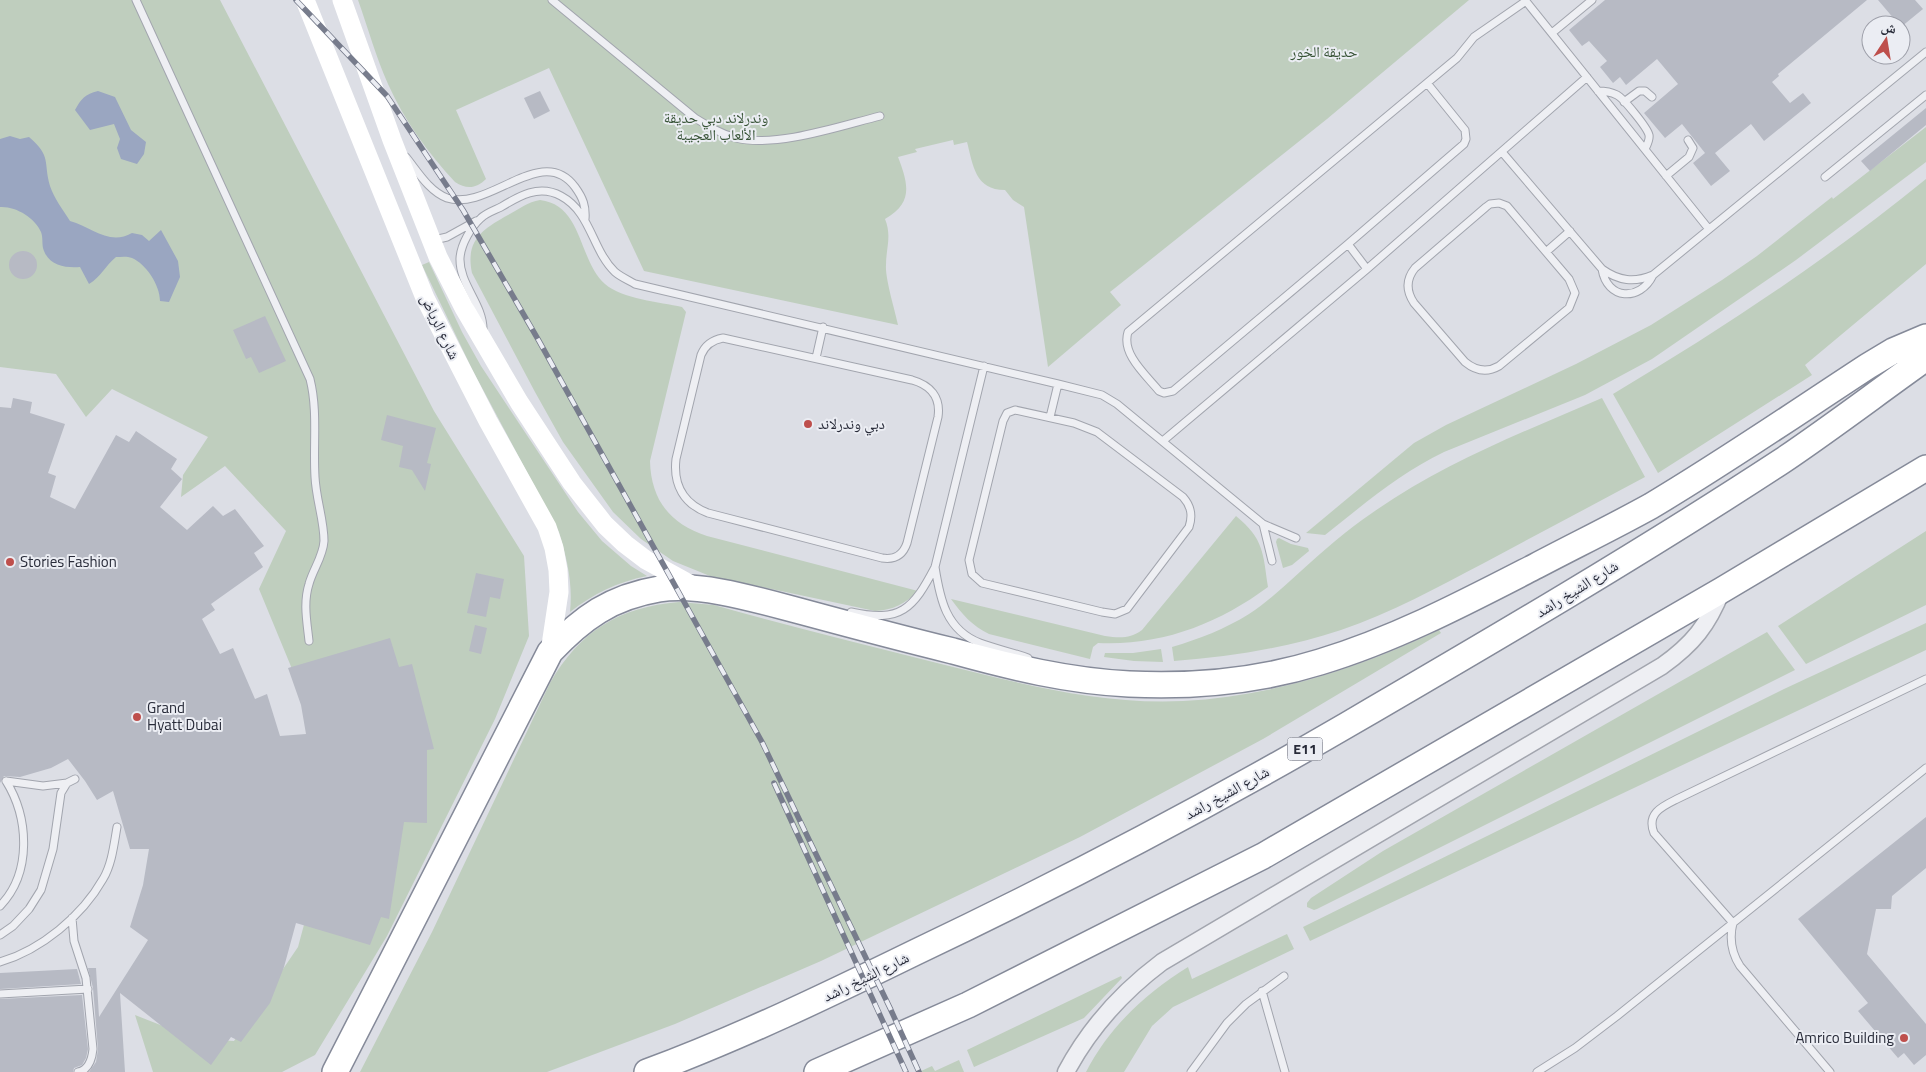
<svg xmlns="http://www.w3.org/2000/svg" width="1926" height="1072" font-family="'Titillium Web','Noto Naskh Arabic',sans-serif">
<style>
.green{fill:#bfcebe}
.water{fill:#9aa6c1}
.building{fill:#b7bac4}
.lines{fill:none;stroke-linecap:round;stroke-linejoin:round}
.service-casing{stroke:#a2a5ae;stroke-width:9}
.tertiary-casing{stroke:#a2a5ae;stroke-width:19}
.motorway-casing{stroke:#858a99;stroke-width:28}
.service{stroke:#eeeff3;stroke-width:7}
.tertiary{stroke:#eeeff3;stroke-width:16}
.secondary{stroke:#fff;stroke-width:19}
.motorway{stroke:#fff;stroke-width:25}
.rail-casing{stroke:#777c8c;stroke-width:5.5}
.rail{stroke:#ebedf3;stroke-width:4;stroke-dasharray:11;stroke-linecap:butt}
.poi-dot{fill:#be4f4c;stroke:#ebedf3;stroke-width:2}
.labels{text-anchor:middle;stroke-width:4;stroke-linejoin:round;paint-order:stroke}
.shield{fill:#ebedf3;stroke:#626571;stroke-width:1}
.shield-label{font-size:14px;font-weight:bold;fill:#282b39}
.park-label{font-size:15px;fill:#375336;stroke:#ebedf3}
.street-label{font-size:15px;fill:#282b39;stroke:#ebedf3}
.poi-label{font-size:15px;fill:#282b39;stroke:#ebedf3;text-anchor:start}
</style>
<rect width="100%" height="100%" fill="#dcdee5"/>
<path class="green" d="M 0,0 L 220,0 L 434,411 L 524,556 L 529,636 L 495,719 L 387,936 L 315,1055 L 282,1072 L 153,1072 L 135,1015 L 196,1039 L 234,1041 L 298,947 L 329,832 L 297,681 L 259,589 L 286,531 L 225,466 L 181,497 L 183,475 L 208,437 L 112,389 L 86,417 L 56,374 L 0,367 Z
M 358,0 L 1469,0 L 1327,119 L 1110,292 L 1121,305 L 1048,367 L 1024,207 L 1013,200 L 1005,190 C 975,190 973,165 967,142 L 954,145 L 953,140 L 915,149 L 917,152 L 898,157 C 908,183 914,203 885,219 C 892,236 886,248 886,265 C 885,279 895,310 898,325 L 644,271 L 549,68 L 456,110 L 486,179 C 477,188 467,190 455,182 C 428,153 404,120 388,84 C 376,57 368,28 358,0 Z
M 1926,127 L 1926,162 L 1796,260 L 1652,359 L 1585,395 L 1444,452 C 1400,473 1363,505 1325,535 L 1306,533 L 1414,443 L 1446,425 L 1576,364 L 1651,325 L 1722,280 L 1757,256 L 1832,197 L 1833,199 Z
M 1926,179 L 1926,264 L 1805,365 L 1812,375 L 1658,473 L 1613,394 C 1722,329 1828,259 1926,179 Z
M 540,200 C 583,205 578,260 605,284 C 622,299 660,302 682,307 L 686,312 L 650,461 C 651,500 670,524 707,536 L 918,591 C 905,604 893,610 875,611 L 710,576 L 673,561 L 641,539 L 613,512 L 563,442 L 535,392 L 472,273 C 465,240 483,229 508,215 C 519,209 528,202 540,200 Z
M 429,262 L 462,332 L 481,366 L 578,512 L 602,541 L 631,566 L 647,576 C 617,582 593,594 570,612 C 573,584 567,559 559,532 L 472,369 L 422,265 Z
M 1602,398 L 1645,477 C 1591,506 1538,534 1484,563 C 1438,587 1391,613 1341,630 C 1286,648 1231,657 1174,661 L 1172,647 C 1199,639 1225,629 1249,614 C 1268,602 1284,586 1301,571 C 1324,550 1347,530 1372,513 C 1443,463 1523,432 1602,398 Z
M 1236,516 C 1264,539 1263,553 1268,587 C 1218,624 1161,646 1098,643 L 1093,647 L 1090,659 L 989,634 C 972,626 962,614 951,599 L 1105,636 C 1119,638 1130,639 1142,630 Z
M 1926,531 L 1926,605 L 1806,664 L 1778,626 Z
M 1279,538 L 1291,544 L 1308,548 L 1309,551 L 1292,565 L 1283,568 L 1276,542 L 1277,539 Z
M 679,602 L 714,605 C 788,626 863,644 937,663 C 1018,683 1099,705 1183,701 C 1273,696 1358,669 1439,630 L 1441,633 L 1263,739 L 1080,837 L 821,961 L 675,1024 L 547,1072 L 360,1072 L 432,932 L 550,683 C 580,631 619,607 679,602 Z
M 1926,623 L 1926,650 L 1310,941 L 1303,927 L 1784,689 Z
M 1767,632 L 1795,670 L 1317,909 L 1314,910 L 1307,907 L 1307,903 L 1311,898 L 1383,851 Z
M 1161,649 L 1163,662 L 1134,661 L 1104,657 L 1105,653 L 1133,653 Z
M 1287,934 L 1294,949 L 1173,1007 L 1152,1026 L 1124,1072 L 1086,1072 C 1109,1027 1146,993 1188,967 L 1192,979 Z
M 1121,976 L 1122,978 L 1084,1018 L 974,1067 L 967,1050 Z
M 959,1060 L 964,1072 L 919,1072 L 932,1066 L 935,1071 Z"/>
<path class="water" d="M 98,91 L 115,97 L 131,130 L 146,142 L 144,154 L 137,164 L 121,159 L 117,148 L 120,139 L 114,124 L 90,130 L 75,110 C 81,99 85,94 98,91 Z
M 10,136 L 20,139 L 29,137 C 52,157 43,161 50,186 C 54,198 63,210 70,221 C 92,227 109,246 132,233 L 142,235 L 149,241 L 161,230 L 178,261 L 180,277 L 169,302 L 160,301 C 160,285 146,264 132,258 C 127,256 121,257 116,257 C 105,266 101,277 89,284 L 80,267 C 65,268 48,266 43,248 C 42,243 43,237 41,232 C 35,218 16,206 0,207 L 0,139 Z"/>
<path class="building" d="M 1605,0 L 1867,0 L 1778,74 L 1779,76 L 1772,82 L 1790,103 L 1803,93 L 1811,103 L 1764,141 L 1751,124 L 1715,153 L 1730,171 L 1711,186 L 1693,163 L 1705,153 L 1682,124 L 1665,138 L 1644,113 L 1678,84 L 1657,59 L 1626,85 L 1620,77 L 1613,83 L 1600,67 L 1607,61 L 1589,41 L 1582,46 L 1569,30 Z
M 1878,0 L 1915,0 L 1923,9 L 1901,27 Z
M 540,91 L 550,111 L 534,119 L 524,98 Z
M 1926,108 L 1926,125 L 1870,171 L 1861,161 Z
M9 265a14 14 0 1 1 28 0a14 14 0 1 1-28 0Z
M 265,316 L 286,361 L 259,373 L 251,357 L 246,359 L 233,330 Z
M 13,398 L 32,402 L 30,413 L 65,424 L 48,473 L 56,476 L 50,497 L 75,509 L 116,435 L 129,442 L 136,431 L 177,459 L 171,469 L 182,479 L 160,507 L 187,530 L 213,506 L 223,516 L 235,509 L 264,546 L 254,553 L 263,567 L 211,604 L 215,610 L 202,619 L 220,654 L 233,648 L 255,699 L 267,694 L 280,736 L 306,734 L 301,705 L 288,668 L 390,638 L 399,667 L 412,664 L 434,749 L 427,750 L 427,823 L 404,822 L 389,919 L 381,917 L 370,945 L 296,923 L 284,967 L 270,1003 L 241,1042 L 231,1037 L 211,1065 L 120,993 L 125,1072 L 89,1072 L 96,1062 L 98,1049 L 93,988 L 88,968 L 96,968 L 99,1017 L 148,940 L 130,927 L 143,885 L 149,849 L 130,849 L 113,791 L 97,800 L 85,781 L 68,759 L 51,768 L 20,777 L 4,776 L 0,783 L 0,407 L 11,408 Z
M 387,415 L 436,428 L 427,463 L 431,464 L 425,491 L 412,470 L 399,467 L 403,446 L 381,440 Z
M 476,573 L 504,579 L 500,599 L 490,597 L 486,617 L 467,613 Z
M 475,625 L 487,628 L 481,654 L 469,651 Z
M 1926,817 L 1926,868 L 1892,896 L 1891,909 L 1876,909 L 1867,954 L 1926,1024 L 1926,1055 L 1914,1065 L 1904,1053 L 1898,1058 L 1858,1011 L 1868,1003 L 1798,919 Z
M 77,969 L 81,984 L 0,989 L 0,973 Z
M 82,995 L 88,1049 L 86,1058 L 82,1065 L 74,1068 L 73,1072 L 0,1072 L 0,999 Z"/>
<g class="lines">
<g class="service-casing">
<path id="service" d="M 136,0 L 310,379 C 318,411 313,444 315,477 C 316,499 324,520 324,541 C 323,557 313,569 309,584 C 303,603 307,622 309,641
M 552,0 L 695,118 C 708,126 721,134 736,138 C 776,148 840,126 880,116
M 1525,0 L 1708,228
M 1552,33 L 1592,0
M 1427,83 L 1465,130 L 1466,139 L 1464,144 L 1348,244 L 1173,391 L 1164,393 L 1159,391 C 1146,375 1121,354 1128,332 Z
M 1427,83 L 1457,58 L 1474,37 L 1526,1
M 1598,91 C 1604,91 1611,92 1617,95 C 1623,98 1647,127 1649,135 C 1650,140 1647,145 1645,149
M 1624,102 L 1639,91 L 1645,91 L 1652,97
M 1502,152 L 1602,269 C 1619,281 1634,283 1653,275 L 1926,52
M 406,157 C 418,172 429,191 447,198 C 489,212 542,142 575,187 C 583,198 586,206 585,219
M 1666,176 L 1689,157 L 1693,148 L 1688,140
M 1825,177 L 1926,95
M 1499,203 L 1507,206 L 1569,279 L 1575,293 L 1569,308 L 1499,366 C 1487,373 1476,371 1465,362 L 1414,303 C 1406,291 1406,279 1415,268 L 1486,207 L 1490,204 Z
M 434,240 L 447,237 L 476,221
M 1348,244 L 1367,269
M 1546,252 L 1570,231
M 1602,269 C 1607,300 1640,302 1653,275
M 483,329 C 483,304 459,284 460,258 C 461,244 471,227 481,218 C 486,213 495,210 501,207 C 519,196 539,184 561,196 C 591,212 592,250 615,272 C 621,277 628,280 635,284 L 1058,384 L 1102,395 L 1117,404 L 1263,524 L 1296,538
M 723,338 L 912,380 C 930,385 941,397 938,417 L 907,543 C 903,555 895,560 882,558 L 708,513 C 684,504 673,485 676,459 L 701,355 C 705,345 712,340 723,338 Z
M 816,358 L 823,327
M 1015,410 L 1074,423 L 1097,432 L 1183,497 C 1191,506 1193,515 1189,527 L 1127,609 L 1115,614 L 1102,612 L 982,583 L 972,574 L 969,560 L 1003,421 L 1007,413 Z
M 1050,417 L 1058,384
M 1164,440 L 1367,269 L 1587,77
M 1263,524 L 1272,561
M 935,567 C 940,599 946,630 980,643 C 996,649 1012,652 1028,658
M 851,612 C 901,623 913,609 935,567 L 984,366
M 6,781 L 43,786 L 67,783
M 0,906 C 32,873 29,818 6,781
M 72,918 L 74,941 L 86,978 L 93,1049 C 92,1059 89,1070 78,1072
M 0,935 L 13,926 L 29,909 L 41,890 L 53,849 L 61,793 L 67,783 L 75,779
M 0,962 C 41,950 82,916 103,879 C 112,864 114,844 117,827
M 1262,991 L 1285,1072
M 0,994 L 88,989
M 1191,1072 L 1227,1023 L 1246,1004 L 1284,976
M 1537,1072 L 1575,1048 L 1617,1016 L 1926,768
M 1830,1072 L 1740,966 C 1731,952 1729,939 1733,923 L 1654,833 C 1646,813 1663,806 1677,799 L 1926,679"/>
</g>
<g class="tertiary-casing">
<path id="tertiary" d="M 1066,1072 C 1090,1027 1122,992 1162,962 L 1662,666 C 1693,644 1708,625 1722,590"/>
</g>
<g class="motorway-casing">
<path id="motorway" d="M 335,1072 L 550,652 C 582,618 611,597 659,589 C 702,582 764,602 807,613 C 855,626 904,639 953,651 C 1011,667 1068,681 1129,684 C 1192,687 1259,681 1320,662 C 1396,639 1466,602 1536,566 C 1574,546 1613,527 1651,506 C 1725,462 1796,413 1868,366 L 1893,351 L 1926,337
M 647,1072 C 739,1038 828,995 916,952 C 1063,882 1206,807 1347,725 C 1493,640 1640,554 1782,461 C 1831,428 1878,392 1926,358
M 817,1072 L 968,1005 L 1263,856 L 1722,590 L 1926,468"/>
</g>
<use href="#service" class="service"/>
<use href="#tertiary" class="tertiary"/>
<path class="secondary" d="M 305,0 L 425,298 L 488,421 L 547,527 L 554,548 L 558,570 L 559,592 L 550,652
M 342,0 L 392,140 L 438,257 L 464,308 L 519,402 L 572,483 L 605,525 L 625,544 L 646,560 L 695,587"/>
<use href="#motorway" class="motorway"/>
<g class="rail-casing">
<path id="rail" d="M 296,0 L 387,96 L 463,210 L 539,341 L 762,742 L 890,1008 L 919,1072
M 774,783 L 906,1072"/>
</g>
<use href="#rail" class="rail"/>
</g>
<g class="poi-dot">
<circle cx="808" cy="424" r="5"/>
<circle cx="10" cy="562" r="5"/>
<circle cx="137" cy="717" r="5"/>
<circle cx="1904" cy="1038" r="5"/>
</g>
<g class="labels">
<rect class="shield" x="1287.5" y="737.5" width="35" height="23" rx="4"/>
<g class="shield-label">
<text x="1305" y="754">E11</text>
</g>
<g class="park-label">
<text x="1324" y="57">حديقة الخور</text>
<text x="716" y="123">وندرلاند دبي حديقة<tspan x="716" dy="17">الألعاب العجيبة</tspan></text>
</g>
<g class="street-label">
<text transform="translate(440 327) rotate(64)" y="5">شارع الرياض</text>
<text transform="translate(1577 589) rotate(-32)" y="5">شارع الشيخ راشد</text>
<text transform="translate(1227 793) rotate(-29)" y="5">شارع الشيخ راشد</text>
<text transform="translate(866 977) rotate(-26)" y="5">شارع الشيخ راشد</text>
</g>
<g class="poi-label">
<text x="818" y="429">دبي وندرلاند</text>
<text x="20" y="567">Stories Fashion</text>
<text x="147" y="713">Grand<tspan x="147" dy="17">Hyatt Dubai</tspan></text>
<text x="1894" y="1043" text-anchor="end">Amrico Building</text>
</g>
</g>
<g transform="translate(1886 40) rotate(12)"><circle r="24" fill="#ebedf3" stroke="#9d9fa9"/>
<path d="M0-4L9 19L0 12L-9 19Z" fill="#be4f4c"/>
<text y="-8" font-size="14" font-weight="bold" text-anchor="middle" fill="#282b39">ش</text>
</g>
</svg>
